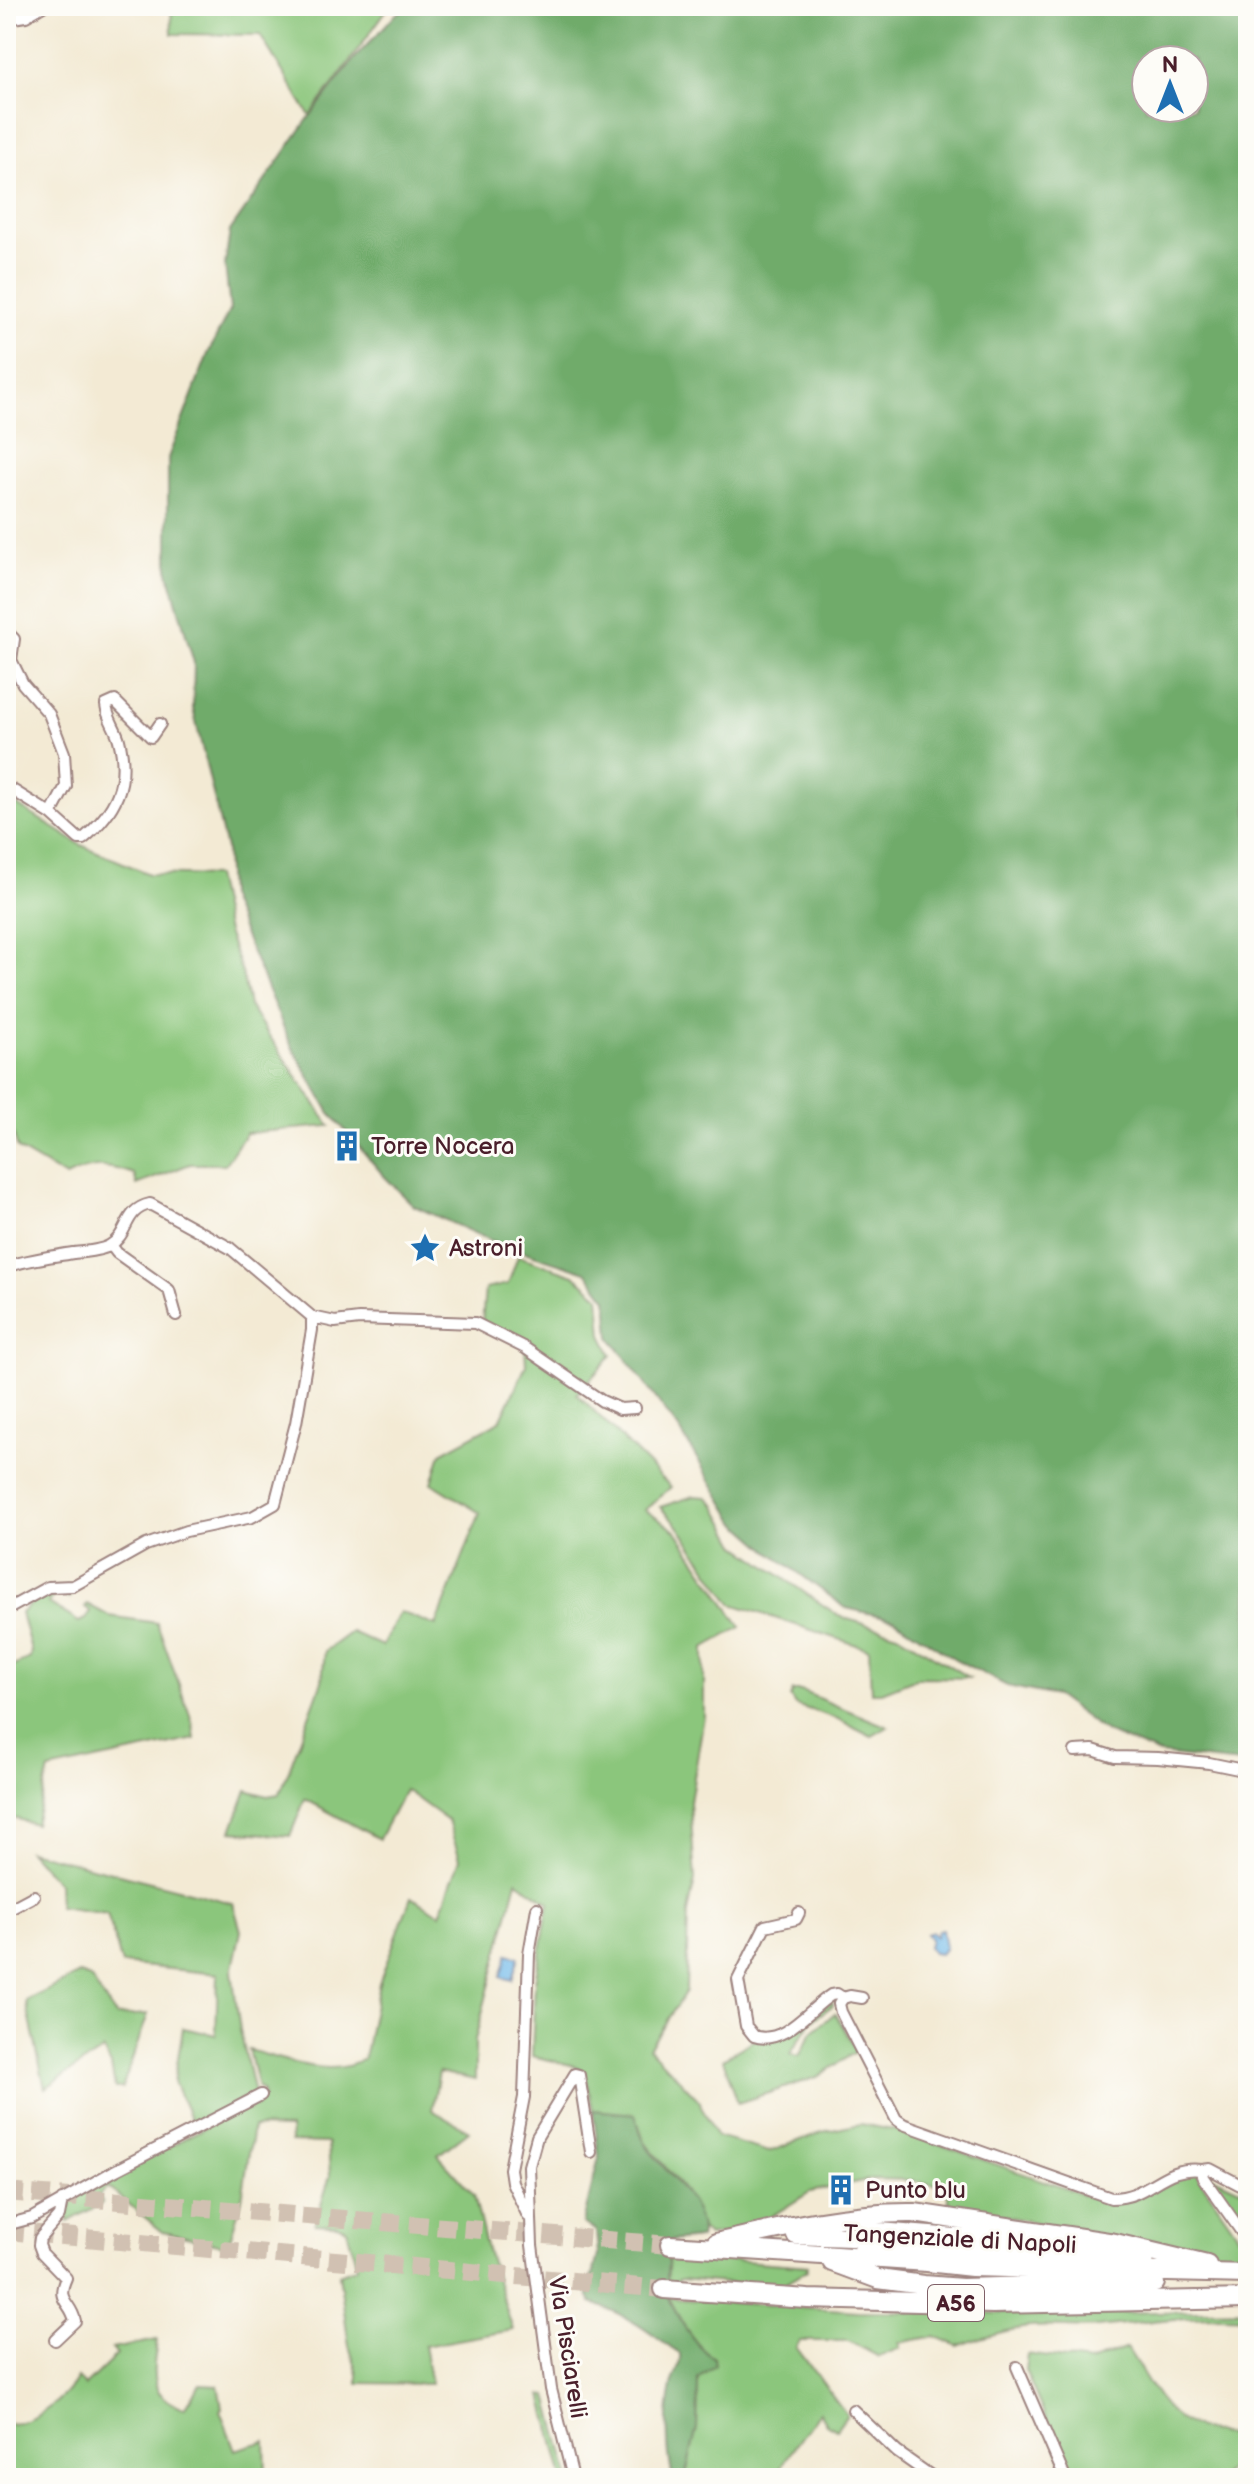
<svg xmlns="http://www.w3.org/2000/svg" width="1254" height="2484" font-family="'Balsamiq Sans',sans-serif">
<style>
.green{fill:#8bc67b;stroke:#6a7253;stroke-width:2}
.forest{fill:#70ab6b;stroke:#5d654b;stroke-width:2;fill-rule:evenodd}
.water{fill:#73bbeb;stroke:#5e6d8b;stroke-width:2}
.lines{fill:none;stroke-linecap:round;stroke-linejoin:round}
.highway-tunnel{stroke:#d1c1b2;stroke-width:18;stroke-dasharray:18 9;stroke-linecap:butt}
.street-casing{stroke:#9e8480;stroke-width:14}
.highway-casing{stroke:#9e8480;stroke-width:22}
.street{stroke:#fff;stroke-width:10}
.highway{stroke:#fff;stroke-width:18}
.labels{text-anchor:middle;stroke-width:6;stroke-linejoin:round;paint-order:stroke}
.shield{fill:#fdfcf7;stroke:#806168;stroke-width:2}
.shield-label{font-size:22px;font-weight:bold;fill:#4a1f2b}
.poi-label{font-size:24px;fill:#4a1f2b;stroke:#fdfcf7;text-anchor:start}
.street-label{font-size:24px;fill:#4a1f2b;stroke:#fdfcf7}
</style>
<rect width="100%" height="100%" fill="#fdfcf7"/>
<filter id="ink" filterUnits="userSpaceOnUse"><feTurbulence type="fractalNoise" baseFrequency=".0125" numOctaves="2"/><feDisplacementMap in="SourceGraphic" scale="16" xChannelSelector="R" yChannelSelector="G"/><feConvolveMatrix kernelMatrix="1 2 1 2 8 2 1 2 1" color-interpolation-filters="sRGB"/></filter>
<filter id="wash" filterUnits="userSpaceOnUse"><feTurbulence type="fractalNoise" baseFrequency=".006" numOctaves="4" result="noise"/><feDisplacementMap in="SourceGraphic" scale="32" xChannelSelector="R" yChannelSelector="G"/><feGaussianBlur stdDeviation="1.8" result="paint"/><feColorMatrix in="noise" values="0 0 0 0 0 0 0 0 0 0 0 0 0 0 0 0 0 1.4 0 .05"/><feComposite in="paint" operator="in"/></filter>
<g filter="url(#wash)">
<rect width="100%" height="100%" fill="#f3ead4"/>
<path class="green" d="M 171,6 L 394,6 L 386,11 L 310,116 L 260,35 L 172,34 Z
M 6,798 L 81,845 L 149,874 L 215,876 L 227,932 L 242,973 L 249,1006 L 330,1126 L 246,1133 L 225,1164 L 190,1164 L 137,1185 L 134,1174 C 105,1165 93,1163 66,1177 L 18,1149 L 6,1110 Z
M 518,1256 L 574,1275 L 599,1296 L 602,1335 L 612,1355 L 577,1394 L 671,1487 L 645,1510 L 676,1531 L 741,1627 L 704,1648 L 704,1716 L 690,1802 L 695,1880 L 688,1913 L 686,1991 L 649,2048 L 697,2098 L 717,2137 L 769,2152 L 822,2132 L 861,2124 L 904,2132 L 1107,2203 L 1138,2198 L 1170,2176 L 1198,2169 L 1199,2178 L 1248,2249 L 1248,2262 C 1147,2249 1049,2225 949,2204 L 946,2187 L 911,2180 L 872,2179 L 810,2192 L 767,2219 L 728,2233 L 708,2236 L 702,2230 L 686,2193 L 644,2140 L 635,2115 L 593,2110 L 585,2072 L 571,2065 L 532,2056 L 535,1982 L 549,1903 L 517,1881 L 475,2040 L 475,2080 L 439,2072 L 432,2110 L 469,2131 L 438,2155 L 474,2195 L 487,2250 L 513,2330 L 424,2346 L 431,2384 L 358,2383 L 358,2374 L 349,2346 L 339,2274 L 357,2267 L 347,2229 L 337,2225 L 315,2224 L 330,2176 L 328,2143 L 291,2142 L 290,2128 L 253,2127 L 242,2199 L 228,2246 L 163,2232 L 108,2187 L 99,2195 L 102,2203 L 68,2222 L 64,2202 L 264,2096 L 262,2090 L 258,2088 L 249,2050 C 283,2059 332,2080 364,2059 L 379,1983 L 411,1897 L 440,1914 L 460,1859 L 448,1821 L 405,1790 L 379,1839 L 305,1799 L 290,1836 L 232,1831 L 247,1790 L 267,1796 L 279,1794 L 283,1786 L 322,1681 L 325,1651 L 351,1632 L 382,1646 L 400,1612 L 436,1626 L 480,1513 L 432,1483 L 441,1453 L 500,1421 L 526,1366 L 525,1345 L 482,1324 L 485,1289 L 508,1284 Z
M 694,1496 L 707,1497 L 716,1506 L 738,1546 L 808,1595 L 841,1617 L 898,1634 L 969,1678 L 919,1677 L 882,1692 L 871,1692 L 869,1649 L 732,1604 L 678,1526 L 660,1507 Z
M 69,1590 L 73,1593 L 68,1598 L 58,1591 L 49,1603 L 79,1622 L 87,1618 L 90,1611 L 85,1607 L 87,1604 L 109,1616 L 157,1623 L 193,1724 L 195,1739 L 49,1770 L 35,1824 L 6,1816 L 6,1776 L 13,1774 L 6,1741 L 6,1670 L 30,1658 L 31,1650 L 21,1613 L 42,1593 Z
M 793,1691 L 801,1691 L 888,1727 L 872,1736 L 838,1719 L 795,1705 L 790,1697 Z
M 29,1851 L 233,1903 L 241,1931 L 232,1972 L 240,2030 L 254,2093 L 194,2127 L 174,2082 L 183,2028 L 216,2035 L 218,1974 L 122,1964 L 107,1914 L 59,1907 L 58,1883 Z
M 79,1974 L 90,1978 L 116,2016 L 148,2014 L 122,2088 L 115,2088 L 111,2065 L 103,2050 L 45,2088 L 26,2001 Z
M 832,2001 L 833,2005 L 812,2021 L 790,2054 L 799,2056 L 812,2032 L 835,2013 L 857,2051 L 817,2077 L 738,2103 L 723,2059 L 754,2040 L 770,2041 Z
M 1212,2176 L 1248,2193 L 1248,2230 L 1211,2179 Z
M 669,2251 L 680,2256 L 808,2266 L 807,2270 L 782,2285 L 770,2287 L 681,2279 L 667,2286 Z
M 668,2296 L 680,2299 L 858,2311 L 1062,2314 L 1248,2310 L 1248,2318 C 1199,2314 1148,2322 1098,2327 C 1076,2329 1052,2325 1030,2327 C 1004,2330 982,2337 958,2346 L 935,2336 L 899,2343 L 900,2348 L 879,2357 L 849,2341 L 800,2341 L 796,2347 L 847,2415 L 836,2430 L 826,2424 L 819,2412 L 773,2478 L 685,2478 L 697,2428 L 698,2379 L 714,2358 C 691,2347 680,2317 668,2296 Z
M 157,2340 C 153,2372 146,2396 184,2408 L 200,2384 L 218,2385 L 222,2408 L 220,2410 L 235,2450 L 265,2441 L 266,2478 L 6,2478 L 6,2423 C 29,2428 67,2397 77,2378 L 85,2386 L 117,2355 L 112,2349 Z
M 1127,2348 C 1144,2373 1159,2408 1186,2423 C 1204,2433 1228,2435 1248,2439 L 1248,2478 L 1243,2478 L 1230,2468 L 1221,2478 L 1068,2478 L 1049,2426 L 1025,2370 L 1027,2354 L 1090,2362 Z
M 542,2395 L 548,2396 L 570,2478 L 563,2478 Z"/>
<path class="forest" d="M 408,6 L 1248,6 L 1248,1764 L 1160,1754 L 1106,1732 L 1056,1696 L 1007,1686 L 955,1659 L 894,1619 L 846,1608 L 769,1551 L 735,1521 L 681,1432 L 610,1337 L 607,1299 L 586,1272 L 494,1242 L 414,1206 L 385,1177 L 330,1113 L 291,1045 L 228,896 L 226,849 L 193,709 L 194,663 L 168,572 L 168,458 L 208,354 L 230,309 L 225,265 L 230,231 L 308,119 L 355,58 L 395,15 ZM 1146,60 L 1194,60 L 1194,108 L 1146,108 Z
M 593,2110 L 635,2114 C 638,2122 640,2132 643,2139 C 657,2167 708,2203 700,2238 L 670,2241 C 669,2257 665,2276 668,2292 C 671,2310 697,2349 714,2358 L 715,2365 L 698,2379 L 697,2428 L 685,2478 L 673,2478 C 666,2450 666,2415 672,2386 C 674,2375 681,2368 680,2355 C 652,2334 627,2314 592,2303 L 588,2295 L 598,2255 L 596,2231 L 583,2223 L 599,2157 Z"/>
<path class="water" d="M 942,1930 L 945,1948 L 940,1954 L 933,1953 L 928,1948 L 930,1939 L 926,1934 L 931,1932 L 936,1937 L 937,1931 Z
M 508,1954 L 519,1957 L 512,1980 L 501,1977 Z"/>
</g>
<g filter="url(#ink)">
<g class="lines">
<path class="highway-tunnel" d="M 6,2192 L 670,2245
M 6,2231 L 664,2289"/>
<g class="street-casing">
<path id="street" d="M 6,19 L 26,16 L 43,6
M 6,631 L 14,639 L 11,660 L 23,684 L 49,714 L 64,753 L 66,786 L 51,814
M 6,786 L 51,814 L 79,839 L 83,839 C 116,811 130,783 119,740 C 116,728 107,718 106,705 L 115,701 L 151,737 L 160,724
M 111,1245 L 117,1253 L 169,1290 L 176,1315
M 6,1267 C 28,1259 50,1257 73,1253 C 84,1252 99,1251 109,1246 C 130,1234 123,1210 150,1204 L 230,1248 L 312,1317 L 312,1330 L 296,1423 L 275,1504 L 252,1517 L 186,1531 L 146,1545 L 73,1586 L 48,1587 L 6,1610
M 312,1317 L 335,1322 L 359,1319 L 475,1323 L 525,1348 L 602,1401 L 620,1409 L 635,1408
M 1075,1751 L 1093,1750 L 1115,1757 L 1158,1758 L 1209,1763 L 1248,1771
M 6,1911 L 34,1896
M 799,1913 L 796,1919 L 765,1926 L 738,1980 L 746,2026 L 754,2036 C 784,2046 809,2009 831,1995 L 837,1994 L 843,1998
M 862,1998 L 850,1996 L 843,1998 L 839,2004 L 841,2012 L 896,2119 L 903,2124 L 1111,2198 C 1151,2198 1161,2165 1202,2170
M 1248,2189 L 1210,2169 L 1202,2170 L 1202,2176 L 1248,2241
M 528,2216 L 512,2182 L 510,2169 L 524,2097 L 529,1954 L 537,1908
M 6,2225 L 32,2218 L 114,2171 L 261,2095
M 55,2340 L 75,2321 C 71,2301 55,2302 66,2278 L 42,2253 L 39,2245 L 40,2238 L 59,2216 L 62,2200
M 1017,2367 L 1065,2478
M 6,2382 L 6,2383
M 853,2410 L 897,2452 L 934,2478
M 573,2478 L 551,2389 L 532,2245 L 529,2166 L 537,2137 L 575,2074 L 579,2075 L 591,2152"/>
</g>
<g class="highway-casing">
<path id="highway" d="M 867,2231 L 1005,2242
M 796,2235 L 878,2238
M 716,2243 C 780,2228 848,2212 914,2213 L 1115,2243 L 1207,2265
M 670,2245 L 927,2262 L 972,2267 L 1248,2274
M 863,2245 L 1061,2258
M 1051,2252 L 1145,2259
M 832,2262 L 878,2279 L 924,2285 L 962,2288 L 1155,2283
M 664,2289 L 808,2299 L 993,2304 L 1248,2299"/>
</g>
<use href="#street" class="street"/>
<use href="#highway" class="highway"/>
</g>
</g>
<defs>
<g id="building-bare" transform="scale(2.4)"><path d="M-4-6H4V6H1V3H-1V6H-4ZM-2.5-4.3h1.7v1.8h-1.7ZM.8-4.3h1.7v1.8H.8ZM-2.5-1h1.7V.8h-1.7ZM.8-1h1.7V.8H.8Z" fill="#1f6fb2" stroke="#fdfcf7" stroke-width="2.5" paint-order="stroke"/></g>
<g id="sight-bare" transform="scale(2.4)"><path d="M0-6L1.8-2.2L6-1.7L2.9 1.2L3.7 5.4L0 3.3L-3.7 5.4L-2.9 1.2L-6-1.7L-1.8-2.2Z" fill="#1f6fb2" stroke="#fdfcf7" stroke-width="2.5" paint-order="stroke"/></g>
</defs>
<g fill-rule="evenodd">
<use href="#building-bare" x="347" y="1146"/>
<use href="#sight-bare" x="425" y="1248"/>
<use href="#building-bare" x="841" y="2190"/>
</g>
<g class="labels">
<rect class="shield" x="928" y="2285" width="56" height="36" rx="6"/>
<g class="shield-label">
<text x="956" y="2311">A56</text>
</g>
<g class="poi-label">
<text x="371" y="1154">Torre Nocera</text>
<text x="449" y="1256">Astroni</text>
<text x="865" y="2198">Punto blu</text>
</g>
<g class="street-label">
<text transform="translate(960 2239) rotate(3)" y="8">Tangenziale di Napoli</text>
<text transform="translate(568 2347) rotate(81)" y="8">Via Pisciarelli</text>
</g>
</g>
<rect width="1254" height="2484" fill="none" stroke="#fdfcf7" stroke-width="32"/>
<g transform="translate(1170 84)"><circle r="38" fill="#fdfcf7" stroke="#b5a4a5" stroke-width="2"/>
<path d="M0-6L14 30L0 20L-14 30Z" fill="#1f6fb2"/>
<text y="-12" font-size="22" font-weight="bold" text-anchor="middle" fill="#4a1f2b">N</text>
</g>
</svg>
